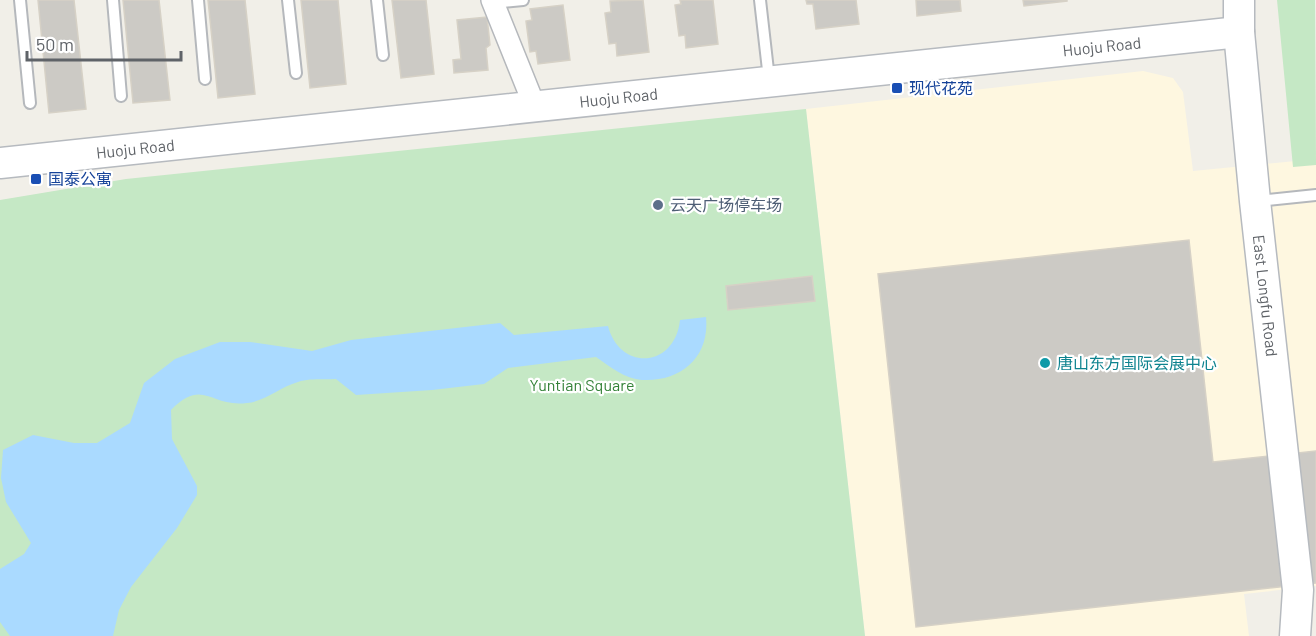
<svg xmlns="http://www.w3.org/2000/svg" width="1316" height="636" font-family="Barlow,'Noto Sans SC',sans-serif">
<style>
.commercial{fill:#fef7e0}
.green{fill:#c5e8c5}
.water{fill:#aadaff}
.building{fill:#cccac5;stroke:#d6d1c6;stroke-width:1.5}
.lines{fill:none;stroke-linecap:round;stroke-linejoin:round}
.lane-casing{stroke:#b5b8bc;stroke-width:14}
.street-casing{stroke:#b5b8bc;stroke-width:24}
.secondary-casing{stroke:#b6babf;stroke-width:33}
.lane{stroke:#fff;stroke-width:10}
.street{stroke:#fff;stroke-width:21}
.secondary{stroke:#fff;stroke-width:30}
.transit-dot{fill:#1a4fb4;stroke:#fff;stroke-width:2}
.service-dot{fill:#5c6f8a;stroke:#fff;stroke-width:2}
.culture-dot{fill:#0f9aa8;stroke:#fff;stroke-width:2}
.labels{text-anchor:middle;stroke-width:4.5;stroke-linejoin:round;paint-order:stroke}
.street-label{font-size:16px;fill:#5f6368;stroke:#fff}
.transit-label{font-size:16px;fill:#164399;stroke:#fff;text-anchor:start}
.service-label{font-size:16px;fill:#4e5e75;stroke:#fff;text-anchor:start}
.culture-label{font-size:16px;fill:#0d838f;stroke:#fff;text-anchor:start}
.park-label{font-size:16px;fill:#348238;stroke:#fff}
</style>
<rect width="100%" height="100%" fill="#f1efe8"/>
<path class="commercial" d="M 1143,71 L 1173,78 L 1183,92 L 1193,171 L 1316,159 L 1316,586 L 1244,594 L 1249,636 L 865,636 L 806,109 Z"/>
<path class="green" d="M 1277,0 L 1315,0 L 1316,165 L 1293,167 Z
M 806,109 L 865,636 L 0,636 L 0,200 L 126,179 Z"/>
<path class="water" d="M 706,317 C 710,357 681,382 642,380 C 625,379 609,366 596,357 L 508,368 L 484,384 L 432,390 L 356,395 L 336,379 C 324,380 309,378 298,382 C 280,387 266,401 247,403 C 210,408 204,377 171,410 L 172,439 L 197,486 L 197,495 L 177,528 L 131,587 L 119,610 L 113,636 L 10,636 L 0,622 L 0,569 L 24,554 L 31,543 L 6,502 L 1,478 L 3,450 L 33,435 L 74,443 L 97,443 L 130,423 L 144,383 L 175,359 L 220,342 L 250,342 L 312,351 L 351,340 L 500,323 L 514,335 L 608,326 C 620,372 675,368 680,320 Z"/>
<path class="building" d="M 38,0 L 74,0 L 86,109 L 49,113 Z
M 123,0 L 159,0 L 170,100 L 133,103 Z
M 208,0 L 245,0 L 255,94 L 218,98 Z
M 301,0 L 338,0 L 346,84 L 310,88 Z
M 392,0 L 426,0 L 434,74 L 401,78 Z
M 643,0 L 649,52 L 617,56 L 616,43 L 609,44 L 605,13 L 611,12 L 610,1 Z
M 680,0 L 713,0 L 718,44 L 686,48 L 685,35 L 679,36 L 675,5 L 681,4 Z
M 806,0 L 856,0 L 859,24 L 816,29 L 813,4 L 807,4 Z
M 916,0 L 960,0 L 961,11 L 917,16 Z
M 1023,0 L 1067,0 L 1067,1 L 1024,6 Z
M 563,5 L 570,60 L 538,64 L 536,51 L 530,52 L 526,21 L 532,20 L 530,9 Z
M 487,17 L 490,45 L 486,48 L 488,70 L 454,73 L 453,60 L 461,59 L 457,20 Z
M 1189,240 L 1213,462 L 1316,451 L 1316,583 L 916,627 L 878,274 Z
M 812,276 L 815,301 L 728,310 L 726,286 Z"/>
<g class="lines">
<g class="lane-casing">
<path id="lane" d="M 20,0 L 30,103
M 113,0 L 121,96
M 198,0 L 205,79
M 288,0 L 296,73
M 377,0 L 383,55
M 760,0 L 769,79
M 493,3 L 523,0
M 1257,201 L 1316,195"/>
</g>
<g class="street-casing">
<path id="street" d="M 492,0 L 535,107"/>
</g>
<g class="secondary-casing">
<g id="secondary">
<path id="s1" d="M 1239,0 L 1239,32 L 1255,201 L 1298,590 L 1295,636"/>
<path id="s2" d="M 0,163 L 1239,32"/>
</g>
</g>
<use href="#lane" class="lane"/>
<use href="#street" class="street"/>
<use href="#secondary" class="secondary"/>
</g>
<g class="transit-dot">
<rect x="891" y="82" width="12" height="12" rx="3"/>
<rect x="30" y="173" width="12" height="12" rx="3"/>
</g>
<circle class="service-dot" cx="658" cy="205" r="6"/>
<circle class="culture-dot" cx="1045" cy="363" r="6"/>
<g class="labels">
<g class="street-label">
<text dy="6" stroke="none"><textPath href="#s2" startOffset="1108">Huoju Road</textPath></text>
<text dy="6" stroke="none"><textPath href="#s2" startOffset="622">Huoju Road</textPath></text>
<text dy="6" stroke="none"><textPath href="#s2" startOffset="136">Huoju Road</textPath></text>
<text dy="6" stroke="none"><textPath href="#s1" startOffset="297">East Longfu Road</textPath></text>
</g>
<g class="transit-label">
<text x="909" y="94">现代花苑</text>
<text x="48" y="185">国泰公寓</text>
</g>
<g class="service-label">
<text x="670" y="211">云天广场停车场</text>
</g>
<g class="culture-label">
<text x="1057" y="369">唐山东方国际会展中心</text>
</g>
<g class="park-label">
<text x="582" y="391">Yuntian Square</text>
</g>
</g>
<path d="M27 51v9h154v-9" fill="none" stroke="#5f6368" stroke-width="3"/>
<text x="36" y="51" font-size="18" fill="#5f6368" stroke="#ffffff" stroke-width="4.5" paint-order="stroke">50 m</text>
</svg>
